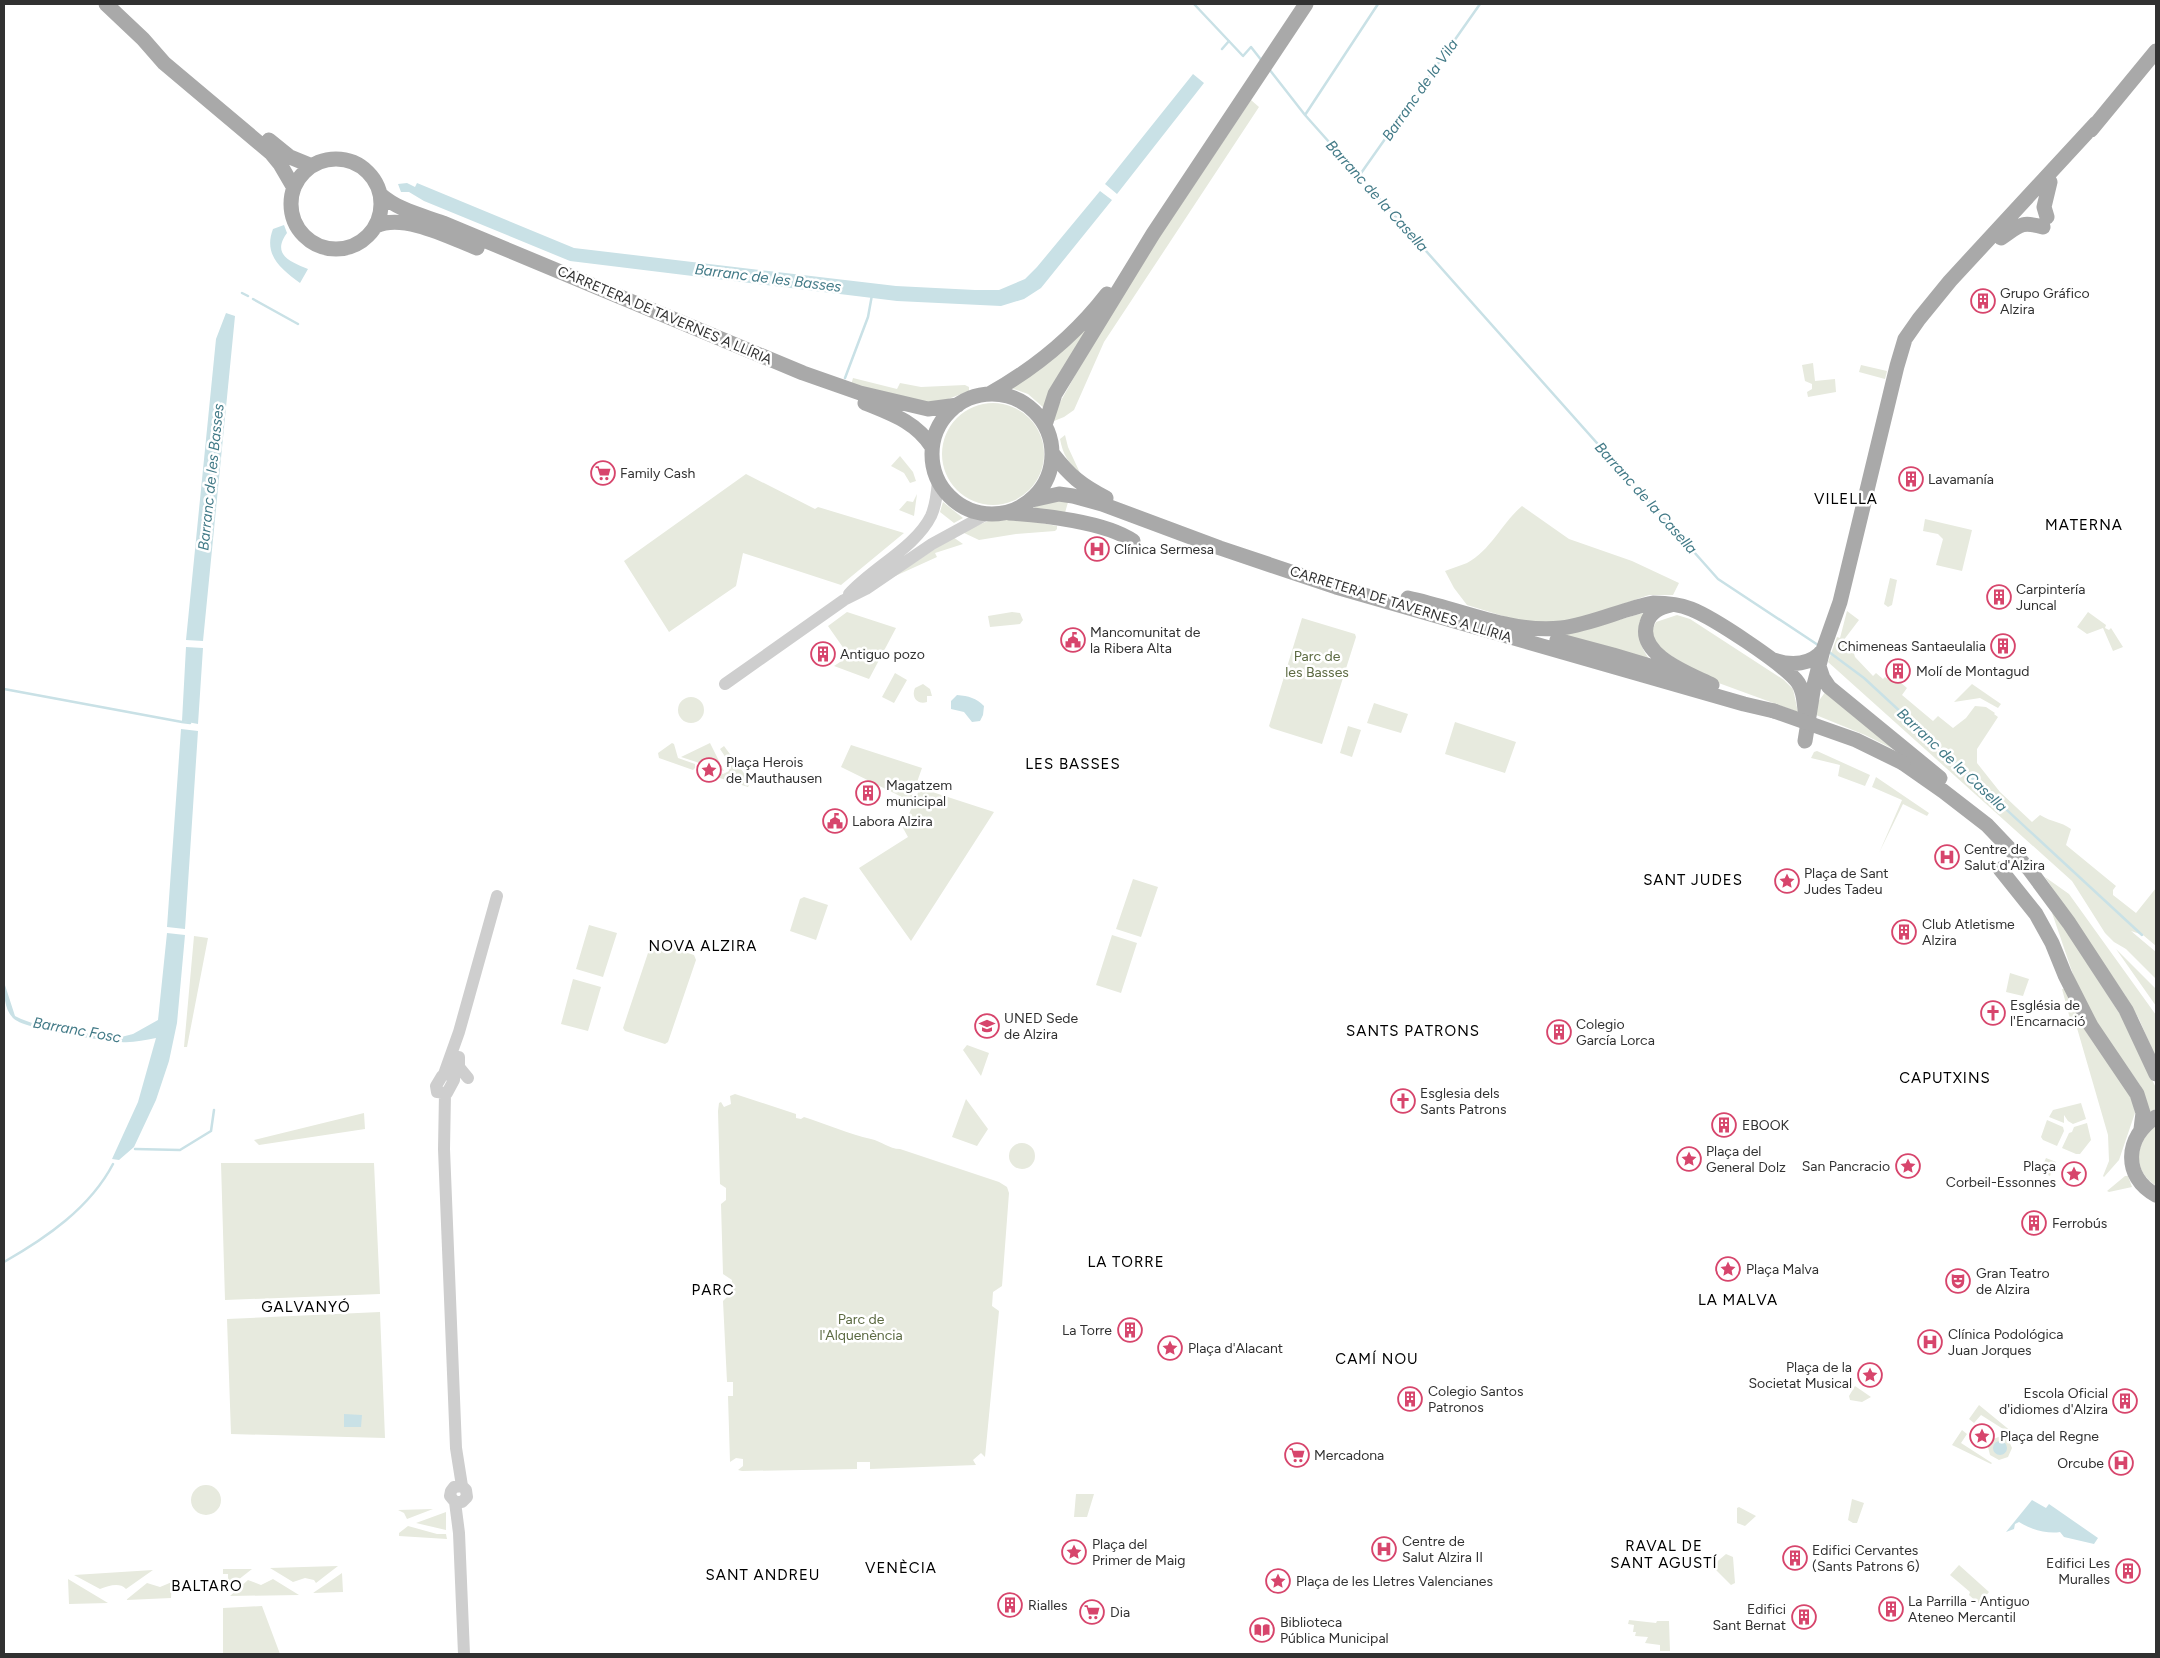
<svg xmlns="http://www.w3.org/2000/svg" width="2160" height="1658" font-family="Figtree,sans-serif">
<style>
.green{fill:#e7eade}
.water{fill:#c9e1e6}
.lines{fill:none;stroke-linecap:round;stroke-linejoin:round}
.stream{stroke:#c9e1e6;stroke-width:2.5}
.minor{stroke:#cecece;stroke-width:12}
.major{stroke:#a9a9a9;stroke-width:15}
.major-bridge{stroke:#a9a9a9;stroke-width:15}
.labels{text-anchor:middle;stroke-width:5;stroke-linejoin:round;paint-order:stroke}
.poi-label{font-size:14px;fill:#313131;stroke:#fff;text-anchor:start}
.street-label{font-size:14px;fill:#313131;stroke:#fff}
.park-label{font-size:14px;fill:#5c6a42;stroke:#fff}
.water-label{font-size:15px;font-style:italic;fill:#427a87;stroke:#fff}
.neighbourhood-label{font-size:15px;letter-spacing:1px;fill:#000;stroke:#fff}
</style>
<rect width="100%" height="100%" fill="#fff"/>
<path class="green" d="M 1251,100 L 1259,107 L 1104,342 L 1074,410 L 1064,417 L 1054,421 L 1053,415 L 1117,300 Z
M 1099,311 L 1044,408 L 1028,394 L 1011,388 Z
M 1813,363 L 1815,381 L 1835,379 L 1836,392 L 1808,397 L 1807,392 L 1812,389 L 1812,384 L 1805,381 L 1802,365 Z
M 1861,365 L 1887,371 L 1885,379 L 1859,372 Z
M 853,378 L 897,389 L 900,383 L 921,387 L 965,385 L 969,387 L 969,391 L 935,404 L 851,385 Z
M942 454a51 51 0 1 1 102 0a51 51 0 1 1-102 0Z
M 1065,435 L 1068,447 L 1080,473 C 1068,462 1063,455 1060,439 Z
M 900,456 L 913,472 L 916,481 L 910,483 L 904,473 L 891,466 Z
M 746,474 L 815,509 L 818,507 L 904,533 L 841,585 L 743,553 L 736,586 L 669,632 L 624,561 Z
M 917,494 L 914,516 L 899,510 L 907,501 L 913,502 Z
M 1069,499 L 1064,516 L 1033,508 L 1043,503 Z
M 943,502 L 963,518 L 954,523 L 940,512 Z
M 1522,506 L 1569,539 L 1632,561 L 1679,583 L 1673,595 L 1649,595 L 1579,619 L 1549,624 L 1516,620 L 1467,605 L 1454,588 L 1445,571 C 1452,568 1460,566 1467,563 C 1491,550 1502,523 1522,506 Z
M 1020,519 L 1057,526 L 1057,529 L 1055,531 L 1016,534 L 979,540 L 962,532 L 988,521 Z
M 1925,519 L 1972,530 L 1962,571 L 1936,565 L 1943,539 L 1938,534 L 1923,531 Z
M 953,537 L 963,544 L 935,553 L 937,557 L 893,577 Z
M 1890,578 L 1897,580 L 1892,605 L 1888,607 L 1884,604 Z
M 1847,611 L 1859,620 L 1843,641 L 1853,650 L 1855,657 L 1873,676 L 1876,673 L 1883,679 L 1885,677 L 1889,680 L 1893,676 L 1907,688 L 1902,695 L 1933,721 L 1938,716 L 1953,728 L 1966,718 L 1975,706 L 1986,707 L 1995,713 L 1994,714 L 1998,717 L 1977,749 L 1977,763 L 2000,792 L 2032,822 L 2040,815 C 2053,823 2060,821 2071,829 L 2066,845 L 2116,886 L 2113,890 L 2113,895 L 2136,913 L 2156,888 L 2156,946 L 2143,935 L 2131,931 L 2156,952 L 2156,979 L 2126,949 L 2114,942 L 2105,933 L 2072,881 L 1828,662 L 1837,637 L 1840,638 Z
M 847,612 L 896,628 L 869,679 L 834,666 L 849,656 L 828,626 Z
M 1012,612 L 1020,613 L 1023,620 L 1020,624 L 990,627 L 988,616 Z
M 1647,612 C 1638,636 1636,641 1652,663 L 1556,637 Z
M 2088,612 L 2106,625 L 2105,628 L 2109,630 L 2111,628 L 2123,647 L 2113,651 L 2103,628 L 2087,634 L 2077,627 Z
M 1677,615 L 1690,619 L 1784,680 L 1793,689 L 1798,712 L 1705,678 L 1655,645 L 1651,633 L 1656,622 Z
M 1302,618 L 1355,634 L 1356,637 L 1322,744 L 1271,728 L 1269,726 Z
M 895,673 L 907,680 L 894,703 L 882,697 Z
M 923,684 L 930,689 L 932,696 L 927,696 L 927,702 C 917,705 911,697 915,688 Z
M 1972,684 L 2001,704 L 1998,708 L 1980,698 L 1954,702 Z
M 1826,691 L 1895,750 L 1865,735 L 1816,715 L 1818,702 Z
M678 710a13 13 0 1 1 26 0a13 13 0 1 1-26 0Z
M 1374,703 L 1408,714 L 1401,733 L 1367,723 Z
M 1455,722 L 1516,742 L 1505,773 L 1445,754 Z
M 1348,726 L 1361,730 L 1352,757 L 1340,753 Z
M 672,743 L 674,744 L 678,758 L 695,764 L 695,768 L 693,770 L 659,758 L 658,753 Z
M 710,743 L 724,771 L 681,757 Z
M 851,745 L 922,768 L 911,799 L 908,800 L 841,767 Z
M 724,746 L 749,780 L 750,783 L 748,787 L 704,773 L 708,769 L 723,774 L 729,771 L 726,758 L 720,749 Z
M 1817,751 L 1870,775 L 1865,786 L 1838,776 L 1840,765 L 1811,758 L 1814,752 Z
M 1876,777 L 1929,813 L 1927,816 L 1903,804 L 1879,853 L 1902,800 L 1872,787 Z
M 920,788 L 994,812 L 911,941 L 859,868 L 908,837 L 903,828 Z
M 2045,877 L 2069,894 L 2156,1015 L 2156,1058 L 2139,1019 L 2125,995 Z
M 1133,879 L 1158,887 L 1141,937 L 1116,929 Z
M 804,897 L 828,905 L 816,940 L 790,931 L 800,899 Z
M 2049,904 L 2125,1022 L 2156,1088 L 2156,1109 L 2149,1112 L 2140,1085 L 2096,1024 L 2078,989 Z
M 589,925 L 617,933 L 603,977 L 576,969 Z
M 1112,935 L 1137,943 L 1121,993 L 1096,985 Z
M 194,936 L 208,938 L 187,1047 L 184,1047 Z
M 654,942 L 694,955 L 696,960 L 668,1042 L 665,1044 L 625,1031 L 623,1028 L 651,944 Z
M 2116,949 L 2156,989 L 2156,1006 Z
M 2010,973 L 2029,979 L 2023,996 L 2006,992 Z
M 573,979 L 601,987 L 588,1031 L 561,1024 Z
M 2062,989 L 2065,989 L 2087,1033 L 2115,1071 L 2132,1099 L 2135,1113 L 2119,1160 L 2104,1177 L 2103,1176 L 2109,1161 L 2108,1135 L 2077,1028 L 2072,1026 Z
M 967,1045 L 989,1053 L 981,1076 L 963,1050 Z
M 735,1094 L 796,1114 L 796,1118 L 801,1119 L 804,1117 C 826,1124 849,1134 871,1139 C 881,1141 889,1149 900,1149 L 999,1182 L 1007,1187 L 1009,1193 L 1002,1286 L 993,1292 L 992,1306 L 999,1311 L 985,1457 L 981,1453 L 973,1460 L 976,1465 L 870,1469 L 870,1462 L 857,1462 L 857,1469 L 742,1471 L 738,1470 L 743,1466 L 743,1459 L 736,1458 L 730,1462 L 728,1396 L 733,1396 L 733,1382 L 727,1382 L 723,1301 L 731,1293 L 732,1280 L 723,1274 L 721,1204 L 726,1200 L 726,1188 L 720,1184 L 718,1111 L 719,1103 L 721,1102 L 724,1107 L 731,1104 L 730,1096 Z
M 966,1099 L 988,1129 L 977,1146 L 952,1137 Z
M 2081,1103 L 2086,1119 L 2073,1124 L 2068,1121 L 2064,1115 L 2064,1123 L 2049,1117 L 2053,1110 Z
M 364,1113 L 365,1129 L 259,1145 L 254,1140 Z
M 2047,1120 L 2063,1127 L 2064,1131 L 2057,1146 L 2043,1140 L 2041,1137 Z
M 2087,1123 L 2091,1140 L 2080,1154 L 2076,1154 L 2062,1148 L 2069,1133 L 2072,1132 L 2074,1127 Z
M 2156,1125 L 2156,1186 C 2131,1169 2135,1143 2156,1125 Z
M1009 1156a13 13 0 1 1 26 0a13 13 0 1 1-26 0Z
M 2046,1158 L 2056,1162 L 2050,1176 L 2040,1171 Z
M 221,1163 L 374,1163 L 380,1294 L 225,1300 Z
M 2125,1176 L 2128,1176 L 2132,1187 L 2109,1192 L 2107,1191 Z
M 380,1312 L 385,1438 L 231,1434 L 227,1319 Z
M 1855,1386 L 1871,1397 L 1862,1402 L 1850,1400 L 1849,1396 Z
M 1979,1405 L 2012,1432 L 2011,1434 L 1981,1415 L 1974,1423 L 1969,1419 Z
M 1962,1430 L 1967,1434 L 1961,1443 L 1992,1463 L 1991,1464 L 1952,1445 Z
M 2001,1436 L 2008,1439 L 2012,1448 L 2008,1457 L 1999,1460 L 1990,1455 L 1988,1447 L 1991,1440 Z
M191 1500a15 15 0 1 1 30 0a15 15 0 1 1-30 0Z
M 1076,1494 L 1094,1494 L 1087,1517 L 1074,1517 Z
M 1852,1499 L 1864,1503 L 1857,1523 L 1853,1523 L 1848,1520 Z
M 1739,1507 L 1756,1516 L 1745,1526 L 1737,1523 L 1737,1508 Z
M 433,1509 L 407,1519 L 404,1513 L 398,1510 Z
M 446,1512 L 446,1530 L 416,1523 Z
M 408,1526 L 437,1534 L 446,1534 L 447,1539 L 399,1536 L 399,1533 Z
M 1726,1554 L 1733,1557 L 1735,1583 L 1731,1585 L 1712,1566 Z
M 1959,1565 L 1989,1592 L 1979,1604 L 1969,1595 L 1970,1592 L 1950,1575 Z
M 338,1566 L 316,1583 L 314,1580 L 305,1578 L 293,1582 L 270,1568 Z
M 223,1569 L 252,1569 L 224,1591 L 223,1583 L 228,1582 L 228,1574 L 223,1574 Z
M 153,1570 L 126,1589 C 119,1582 109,1586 100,1589 L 74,1575 Z
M 342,1573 L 343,1592 L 313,1593 Z
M 68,1579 L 108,1603 L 69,1604 Z
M 273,1579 L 299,1595 L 230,1596 L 248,1580 L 261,1585 Z
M 172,1582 L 171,1598 L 126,1600 L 147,1583 L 160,1587 Z
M 262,1606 L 280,1654 L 223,1654 L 223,1608 Z
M 1629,1620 L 1656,1623 L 1657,1621 L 1669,1621 L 1670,1651 L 1660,1651 L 1660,1645 L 1645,1643 L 1648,1637 L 1635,1636 L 1636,1632 L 1633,1632 L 1634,1625 L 1628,1624 Z"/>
<path class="water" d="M 1193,74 L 1204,83 L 1117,194 L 1105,184 Z
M 407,183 L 415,187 L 417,183 L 574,248 L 896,286 L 975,290 L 999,290 L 1025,279 L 1037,267 L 1100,191 L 1112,200 L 1041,288 L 1024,299 L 1001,306 L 897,301 L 570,261 L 424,201 L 409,192 L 401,192 L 398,184 Z
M 284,225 L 287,233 C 271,255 291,262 308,269 L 300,283 C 281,269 263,255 273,229 Z
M 226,313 L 235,316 L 203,641 L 186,640 L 216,339 Z
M 186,647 L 203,648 L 198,724 L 182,721 Z
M 957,695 C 969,696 976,698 984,706 L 983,715 L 980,721 L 972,722 L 964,712 L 951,709 L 951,701 Z
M 181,729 L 198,731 L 185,929 L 167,927 Z
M 167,933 L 185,935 L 177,1023 L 169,1061 L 156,1100 L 134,1147 L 119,1160 L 112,1159 L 138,1102 L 156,1038 C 144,1040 133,1043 121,1042 C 104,1041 22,1029 13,1018 C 4,1009 4,993 4,982 L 15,1016 C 44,1031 89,1034 121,1037 L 133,1034 L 158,1020 Z
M 344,1414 L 362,1415 L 361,1427 L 344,1427 Z
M1993 1448a7 7 0 1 1 14 0a7 7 0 1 1-14 0Z
M 2032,1500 L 2046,1508 L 2049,1504 L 2098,1538 L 2094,1544 L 2064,1537 L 2060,1532 C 2048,1534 2031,1530 2019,1522 L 2015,1524 L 2014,1529 L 2006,1532 Z"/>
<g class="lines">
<path class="stream" d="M 1194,4 L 1243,56 L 1251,47 L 1262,61
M 1222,49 L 1229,41
M 1269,69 L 1305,115 L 1718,579 L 1818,645
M 1305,115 L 1378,4
M 1359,176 L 1480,4
M 242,293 L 248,296
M 253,299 L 298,324
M 845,378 L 868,317 L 872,295
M 1829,652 L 1864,678 L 2142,935
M 4,689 L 182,722 L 190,723 L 190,721
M 135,1149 L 180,1150 L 211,1131 L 214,1110
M 4,1262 C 46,1238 90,1208 113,1164"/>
<path class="minor" d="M 849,594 C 872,568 916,547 931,516 C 936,505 937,493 938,481
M 725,684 L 844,600 L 866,589 L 932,544 L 987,514
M 459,1057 L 459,1067 L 468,1078
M 444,1074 L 459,1032 L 497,896
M 453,1076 L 447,1074 L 442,1076 L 436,1086 L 437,1092 L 447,1093 L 454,1080 L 455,1059
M 445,1093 L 444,1149 L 456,1448 L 462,1486
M 455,1502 L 459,1533 L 464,1654
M 455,1502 L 462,1502 L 467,1497 L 466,1490 L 462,1486
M 455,1502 L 450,1496 L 451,1491 L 454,1487 L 462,1486"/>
<path class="major" d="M 106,4 L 143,39 L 164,63 L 271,153 L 280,164 L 294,188
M 2091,130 L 2156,51
M 269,140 L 290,157 L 312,166
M291 204a45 45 0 1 1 90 0a45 45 0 1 1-90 0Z
M 380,194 C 398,210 421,215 443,223 L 803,373 L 860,393 L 928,409 L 958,405
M 2047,217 L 2044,207 L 2050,182
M 376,226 C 404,213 451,238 477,248
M 2001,238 C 2020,225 2021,221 2043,227
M932 454a60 60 0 1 1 120 0a60 60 0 1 1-120 0Z
M 989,394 C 1034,369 1076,334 1107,294
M 865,403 C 892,414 916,422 932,447
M 1045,425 L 1055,394 L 1153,234 L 1306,4
M 1053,454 C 1070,476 1081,485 1106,498
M 1032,500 L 1059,494 L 1073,496 L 1102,504 L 1220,548 L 1336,587 L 1744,704 L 1774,711
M 1009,513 C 1042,515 1106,522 1133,541
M 1408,598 C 1457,608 1512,634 1561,628 C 1593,624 1622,609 1653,603 C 1666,603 1679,604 1691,609 C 1714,618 1780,662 1796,680 C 1803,688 1804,700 1805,710
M 1671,605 C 1661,607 1650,612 1647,623 C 1636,655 1690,674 1712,685
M 1557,640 L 1613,655 L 1693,679
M 1774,660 C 1791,666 1812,665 1823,650
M 1819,666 L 1823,678 L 1829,687 L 1940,778
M 1805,741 L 1814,685 L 1823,650 L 1840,602 L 1897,366 L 1905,339 L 1919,319 L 1950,281 L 2096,123
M 1903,763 L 1943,791 L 1987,825 L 2029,869 L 2069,923 L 2126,1010 L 2156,1074
M 2000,869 L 2036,914 L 2052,943 L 2065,975 L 2091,1026 L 2137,1094 L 2143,1113 L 2141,1129
M 2156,1117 C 2125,1136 2122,1177 2156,1195"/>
<path class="major-bridge" d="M 1774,711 L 1856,740 L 1903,763"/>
</g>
<defs>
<g id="building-ring" transform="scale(1.25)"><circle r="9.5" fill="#fff" stroke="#d7456c" stroke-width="1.5"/><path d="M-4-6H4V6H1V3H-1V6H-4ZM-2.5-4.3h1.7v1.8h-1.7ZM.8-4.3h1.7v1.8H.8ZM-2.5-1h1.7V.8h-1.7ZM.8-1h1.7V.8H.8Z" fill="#d7456c"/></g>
<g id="supermarket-ring" transform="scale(1.25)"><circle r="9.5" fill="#fff" stroke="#d7456c" stroke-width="1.5"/><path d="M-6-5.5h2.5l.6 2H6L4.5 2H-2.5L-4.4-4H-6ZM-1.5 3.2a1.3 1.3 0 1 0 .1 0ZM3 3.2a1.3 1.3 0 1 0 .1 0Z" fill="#d7456c"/></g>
<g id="hospital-ring" transform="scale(1.25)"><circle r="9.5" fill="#fff" stroke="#d7456c" stroke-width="1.5"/><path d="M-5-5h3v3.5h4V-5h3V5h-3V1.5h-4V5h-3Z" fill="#d7456c"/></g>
<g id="civic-ring" transform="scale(1.25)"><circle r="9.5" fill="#fff" stroke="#d7456c" stroke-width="1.5"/><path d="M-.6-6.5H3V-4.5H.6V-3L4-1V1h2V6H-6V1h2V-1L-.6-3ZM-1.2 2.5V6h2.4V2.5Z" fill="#d7456c"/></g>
<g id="sight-ring" transform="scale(1.25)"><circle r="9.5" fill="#fff" stroke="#d7456c" stroke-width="1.5"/><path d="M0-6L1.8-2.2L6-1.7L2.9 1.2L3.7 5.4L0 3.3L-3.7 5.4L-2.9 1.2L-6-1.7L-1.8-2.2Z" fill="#d7456c"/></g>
<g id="church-ring" transform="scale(1.25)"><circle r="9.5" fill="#fff" stroke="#d7456c" stroke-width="1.5"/><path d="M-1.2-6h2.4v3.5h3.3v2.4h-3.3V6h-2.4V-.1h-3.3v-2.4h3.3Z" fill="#d7456c"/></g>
<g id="university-ring" transform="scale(1.25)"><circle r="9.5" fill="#fff" stroke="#d7456c" stroke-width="1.5"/><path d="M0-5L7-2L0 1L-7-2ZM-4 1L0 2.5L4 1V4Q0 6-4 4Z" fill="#d7456c"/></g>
<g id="theatre-ring" transform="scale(1.25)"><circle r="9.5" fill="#fff" stroke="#d7456c" stroke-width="1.5"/><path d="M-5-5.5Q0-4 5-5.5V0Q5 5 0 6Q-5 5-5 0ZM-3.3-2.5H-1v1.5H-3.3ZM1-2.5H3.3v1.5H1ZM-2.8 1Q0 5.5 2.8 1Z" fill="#d7456c"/></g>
<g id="library-ring" transform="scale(1.25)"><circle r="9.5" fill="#fff" stroke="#d7456c" stroke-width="1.5"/><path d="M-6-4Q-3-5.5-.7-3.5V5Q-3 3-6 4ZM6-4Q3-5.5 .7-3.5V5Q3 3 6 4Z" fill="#d7456c"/></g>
</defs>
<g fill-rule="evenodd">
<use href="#building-ring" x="1983" y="301"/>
<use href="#supermarket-ring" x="603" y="473"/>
<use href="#building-ring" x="1911" y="479"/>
<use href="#hospital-ring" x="1097" y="549"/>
<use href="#building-ring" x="1999" y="597"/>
<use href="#civic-ring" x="1073" y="640"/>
<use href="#building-ring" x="2003" y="646"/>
<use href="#building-ring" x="823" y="654"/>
<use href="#building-ring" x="1898" y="671"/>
<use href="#sight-ring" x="709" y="770"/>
<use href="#building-ring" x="868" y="793"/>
<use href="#civic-ring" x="835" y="821"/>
<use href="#hospital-ring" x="1947" y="857"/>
<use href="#sight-ring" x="1787" y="881"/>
<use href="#building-ring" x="1904" y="932"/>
<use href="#church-ring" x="1993" y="1013"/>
<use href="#university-ring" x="987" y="1026"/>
<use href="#building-ring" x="1559" y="1032"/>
<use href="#church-ring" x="1403" y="1101"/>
<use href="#building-ring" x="1724" y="1125"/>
<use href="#sight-ring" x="1689" y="1159"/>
<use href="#sight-ring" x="1908" y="1166"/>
<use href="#sight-ring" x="2074" y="1174"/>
<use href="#building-ring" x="2034" y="1223"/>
<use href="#sight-ring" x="1728" y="1269"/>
<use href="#theatre-ring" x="1958" y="1281"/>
<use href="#building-ring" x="1130" y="1330"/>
<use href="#hospital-ring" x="1930" y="1342"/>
<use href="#sight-ring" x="1170" y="1348"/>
<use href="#sight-ring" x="1870" y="1375"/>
<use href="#building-ring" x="1410" y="1399"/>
<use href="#building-ring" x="2125" y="1401"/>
<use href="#sight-ring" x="1982" y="1436"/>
<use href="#supermarket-ring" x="1297" y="1455"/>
<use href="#hospital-ring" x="2121" y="1463"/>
<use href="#hospital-ring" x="1384" y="1549"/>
<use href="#sight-ring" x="1074" y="1552"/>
<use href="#building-ring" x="1795" y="1558"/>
<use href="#building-ring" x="2128" y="1571"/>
<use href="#sight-ring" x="1278" y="1581"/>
<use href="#building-ring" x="1010" y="1605"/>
<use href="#building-ring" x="1891" y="1609"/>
<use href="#supermarket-ring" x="1092" y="1612"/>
<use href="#building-ring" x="1804" y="1617"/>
<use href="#library-ring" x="1262" y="1630"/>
</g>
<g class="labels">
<g class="poi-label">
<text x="2000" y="298">Grupo Gráfico<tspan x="2000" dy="16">Alzira</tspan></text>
<text x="620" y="478">Family Cash</text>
<text x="1928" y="484">Lavamanía</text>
<text x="1114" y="554">Clínica Sermesa</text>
<text x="2016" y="594">Carpintería<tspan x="2016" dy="16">Juncal</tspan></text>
<text x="1090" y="637">Mancomunitat de<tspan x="1090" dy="16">la Ribera Alta</tspan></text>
<text x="1986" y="651" text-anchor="end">Chimeneas Santaeulalia</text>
<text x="840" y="659">Antiguo pozo</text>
<text x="1916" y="676">Molí de Montagud</text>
<text x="726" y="767">Plaça Herois<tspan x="726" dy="16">de Mauthausen</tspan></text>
<text x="886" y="790">Magatzem<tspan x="886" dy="16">municipal</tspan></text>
<text x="852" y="826">Labora Alzira</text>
<text x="1964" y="854">Centre de<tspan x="1964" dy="16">Salut d'Alzira</tspan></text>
<text x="1804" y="878">Plaça de Sant<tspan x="1804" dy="16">Judes Tadeu</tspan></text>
<text x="1922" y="929">Club Atletisme<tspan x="1922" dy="16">Alzira</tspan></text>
<text x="2010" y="1010">Església de<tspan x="2010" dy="16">l'Encarnació</tspan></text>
<text x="1004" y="1023">UNED Sede<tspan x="1004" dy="16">de Alzira</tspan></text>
<text x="1576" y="1029">Colegio<tspan x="1576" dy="16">García Lorca</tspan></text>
<text x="1420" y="1098">Esglesia dels<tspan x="1420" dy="16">Sants Patrons</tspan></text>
<text x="1742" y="1130">EBOOK</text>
<text x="1706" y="1156">Plaça del<tspan x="1706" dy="16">General Dolz</tspan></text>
<text x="1890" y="1171" text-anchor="end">San Pancracio</text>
<text x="2056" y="1171" text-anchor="end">Plaça<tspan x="2056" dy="16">Corbeil-Essonnes</tspan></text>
<text x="2052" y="1228">Ferrobús</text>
<text x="1746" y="1274">Plaça Malva</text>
<text x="1976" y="1278">Gran Teatro<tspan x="1976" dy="16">de Alzira</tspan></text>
<text x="1112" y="1335" text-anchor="end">La Torre</text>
<text x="1948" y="1339">Clínica Podológica<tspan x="1948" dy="16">Juan Jorques</tspan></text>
<text x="1188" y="1353">Plaça d'Alacant</text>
<text x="1852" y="1372" text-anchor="end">Plaça de la<tspan x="1852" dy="16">Societat Musical</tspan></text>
<text x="1428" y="1396">Colegio Santos<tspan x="1428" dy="16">Patronos</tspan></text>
<text x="2108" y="1398" text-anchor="end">Escola Oficial<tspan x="2108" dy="16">d'idiomes d'Alzira</tspan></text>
<text x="2000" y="1441">Plaça del Regne</text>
<text x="1314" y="1460">Mercadona</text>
<text x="2104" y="1468" text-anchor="end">Orcube</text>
<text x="1402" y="1546">Centre de<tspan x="1402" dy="16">Salut Alzira II</tspan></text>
<text x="1092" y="1549">Plaça del<tspan x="1092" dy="16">Primer de Maig</tspan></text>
<text x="1812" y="1555">Edifici Cervantes<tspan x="1812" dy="16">(Sants Patrons 6)</tspan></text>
<text x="2110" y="1568" text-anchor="end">Edifici Les<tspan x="2110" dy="16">Muralles</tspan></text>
<text x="1296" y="1586">Plaça de les Lletres Valencianes</text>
<text x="1908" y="1606">La Parrilla - Antiguo<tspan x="1908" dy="16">Ateneo Mercantil</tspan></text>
<text x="1028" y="1610">Rialles</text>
<text x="1786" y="1614" text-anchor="end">Edifici<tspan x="1786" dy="16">Sant Bernat</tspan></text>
<text x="1110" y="1617">Dia</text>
<text x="1280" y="1627">Biblioteca<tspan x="1280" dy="16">Pública Municipal</tspan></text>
</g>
<g class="street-label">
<text transform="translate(665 315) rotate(23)" y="5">CARRETERA DE TAVERNES A LLÍRIA</text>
<text transform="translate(1401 604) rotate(17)" y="5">CARRETERA DE TAVERNES A LLÍRIA</text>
</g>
<g class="park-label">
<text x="1317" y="661">Parc de<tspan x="1317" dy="16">les Basses</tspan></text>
<text x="861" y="1324">Parc de<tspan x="861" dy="16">l'Alquenència</tspan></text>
</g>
<g class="water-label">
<text transform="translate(1420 90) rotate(-55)" y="5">Barranc de la Vila</text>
<text transform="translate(1377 196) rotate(48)" y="5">Barranc de la Casella</text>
<text transform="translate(768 278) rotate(7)" y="5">Barranc de les Basses</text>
<text transform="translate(211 477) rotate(-84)" y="5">Barranc de les Basses</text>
<text transform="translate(1646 498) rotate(48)" y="5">Barranc de la Casella</text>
<text transform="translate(1952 760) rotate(43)" y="5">Barranc de la Casella</text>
<text transform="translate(77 1030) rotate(10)" y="5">Barranc Fosc</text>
</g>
<g class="neighbourhood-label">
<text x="1846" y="504">VILELLA</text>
<text x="2084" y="530">MATERNA</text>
<text x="1073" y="769">LES BASSES</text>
<text x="1693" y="885">SANT JUDES</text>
<text x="703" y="951">NOVA ALZIRA</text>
<text x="1413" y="1036">SANTS PATRONS</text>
<text x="1945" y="1083">CAPUTXINS</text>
<text x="1126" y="1267">LA TORRE</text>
<text x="713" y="1295">PARC</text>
<text x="1738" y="1305">LA MALVA</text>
<text x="306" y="1312">GALVANYÓ</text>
<text x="1377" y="1364">CAMÍ NOU</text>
<text x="1664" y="1551">RAVAL DE<tspan x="1664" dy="17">SANT AGUSTÍ</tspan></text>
<text x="901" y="1573">VENÈCIA</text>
<text x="763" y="1580">SANT ANDREU</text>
<text x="207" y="1591">BALTARO</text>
</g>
</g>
<rect width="2160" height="1658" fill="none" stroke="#313131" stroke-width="10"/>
</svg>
